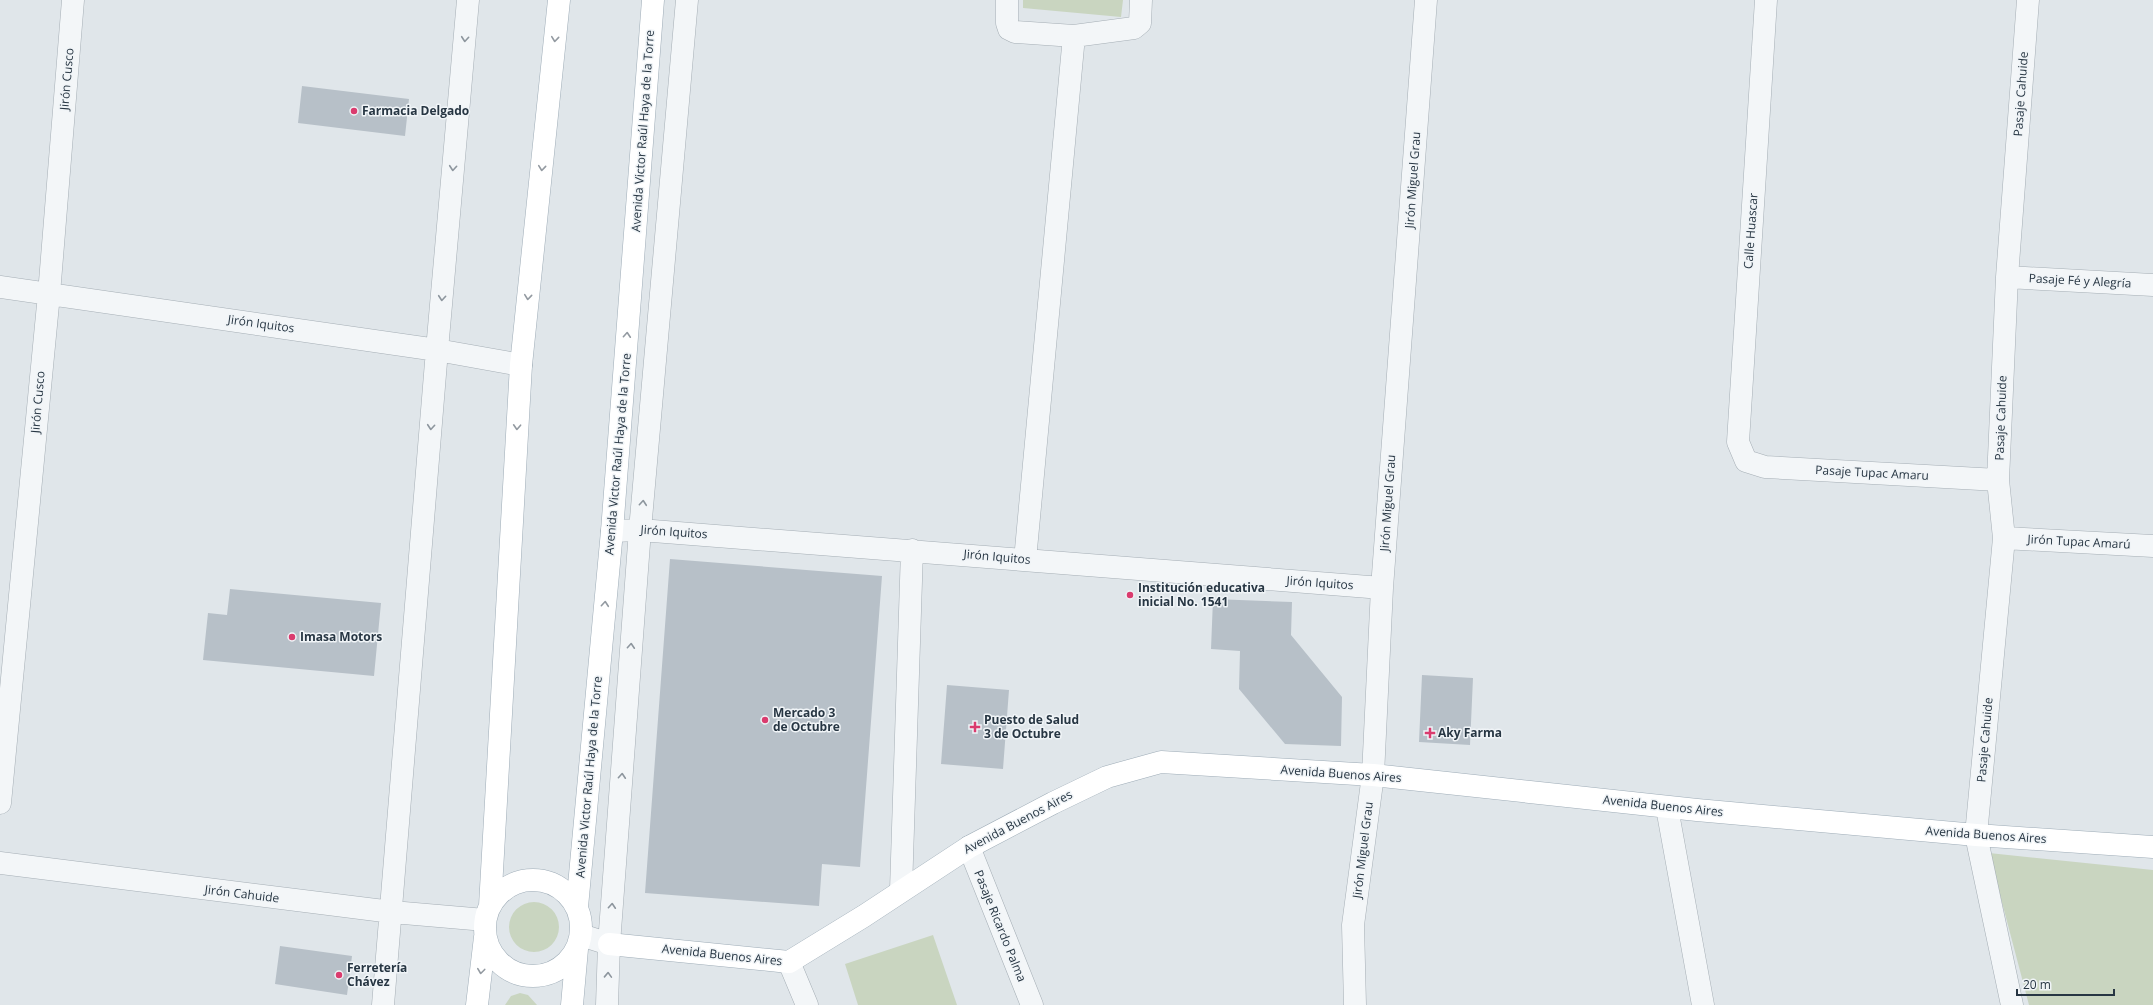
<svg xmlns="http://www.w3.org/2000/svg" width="2153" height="1005" font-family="'Open Sans',sans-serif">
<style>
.green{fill:#c9d5c0}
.building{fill:#b7c0c8}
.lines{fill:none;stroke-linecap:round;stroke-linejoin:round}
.minor-casing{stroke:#a5aeb5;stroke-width:23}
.major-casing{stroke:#9eacb7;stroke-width:23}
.minor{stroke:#f3f6f8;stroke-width:22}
.major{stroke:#fff;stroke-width:22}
.oneway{stroke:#8d969e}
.oneway2{stroke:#939aa1}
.poi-dot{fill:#da3b6e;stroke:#f0f4f7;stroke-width:1.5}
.labels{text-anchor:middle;stroke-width:3;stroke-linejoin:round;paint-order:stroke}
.street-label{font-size:12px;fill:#273643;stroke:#f0f4f7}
.poi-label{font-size:12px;font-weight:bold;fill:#273643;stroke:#f0f4f7;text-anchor:start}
</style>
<rect width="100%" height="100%" fill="#e0e6ea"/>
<path class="green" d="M 1023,0 L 1123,0 L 1121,17 L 1023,8 Z
M 1989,853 L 2153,870 L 2153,1005 L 2029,1005 Z
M509 927a25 25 0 1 1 50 0a25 25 0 1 1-50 0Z
M 933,935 L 957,1005 L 858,1005 L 845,964 Z
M 520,993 L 528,995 L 537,1005 L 505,1005 L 511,996 Z"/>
<path class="building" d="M 302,86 L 409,99 L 405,136 L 298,123 Z
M 670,559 L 882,576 L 860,867 L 822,864 L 819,906 L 645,893 Z
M 230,589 L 381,603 L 374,676 L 203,660 L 208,613 L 227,615 Z
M 1213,599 L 1292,602 L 1291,635 L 1342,697 L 1341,746 L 1285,744 L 1239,689 L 1240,651 L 1211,649 Z
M 1422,675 L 1473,678 L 1470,745 L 1419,742 Z
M 947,685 L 1009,690 L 1003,769 L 941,764 Z
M 280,946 L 352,956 L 347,995 L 275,984 Z"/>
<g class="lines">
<g class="minor-casing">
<path id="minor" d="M 1007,0 L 1007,23 L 1009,29 L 1015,32 L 1074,36 L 1134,28 L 1140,23 L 1141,0
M 1766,0 L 1738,442 L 1746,461 L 1765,467 L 1998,480
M 2007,277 L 2153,285
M 0,287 L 437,350 L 521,365
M 612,531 L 640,530 L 1382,588
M 2004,538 L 2153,546
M 1025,560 L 1074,36
M 0,803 L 49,294 L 73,0
M 1667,808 L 1703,1005
M 969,847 L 1032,1005
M 0,863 L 392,912 L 485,920
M 901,890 L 912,550
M 581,935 L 609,944
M 789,962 L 807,1005
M 383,1005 L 437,350 L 468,0
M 607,1005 L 609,944 L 640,530 L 687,0
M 1355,1005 L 1353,925 L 1373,775 L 1382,588 L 1426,0
M 2012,1005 L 1976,835 L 2004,538 L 1998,480 L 2007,277 L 2028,0"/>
</g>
<g class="major-casing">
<path id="major" d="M485 928a48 48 0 1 1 96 0a48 48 0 1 1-96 0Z
M 490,906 L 521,365 L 559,0
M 577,907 L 612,531 L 653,0
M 609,944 L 789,962 L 864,916 L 969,847 L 1053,803 L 1107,777 L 1161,762 L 1373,775 L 1697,810 L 1976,835 L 2153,847
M 477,1005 L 485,937
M 572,1005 L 577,949"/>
</g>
<use href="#minor" class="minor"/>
<use href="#major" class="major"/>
</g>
<defs><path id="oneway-chevron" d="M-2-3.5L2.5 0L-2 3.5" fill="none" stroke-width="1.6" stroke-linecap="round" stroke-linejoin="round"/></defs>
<g class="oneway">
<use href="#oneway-chevron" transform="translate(465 39) rotate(95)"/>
<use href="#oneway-chevron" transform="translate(453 168) rotate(95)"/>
<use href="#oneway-chevron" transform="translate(442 298) rotate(95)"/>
<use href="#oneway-chevron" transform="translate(431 427) rotate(95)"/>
<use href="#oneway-chevron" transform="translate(643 503) rotate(-85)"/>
<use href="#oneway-chevron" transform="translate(631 646) rotate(-86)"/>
<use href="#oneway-chevron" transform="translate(622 776) rotate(-86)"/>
<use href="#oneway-chevron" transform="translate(612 906) rotate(-86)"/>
<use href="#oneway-chevron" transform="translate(608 975) rotate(-88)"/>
</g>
<g class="oneway2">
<use href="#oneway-chevron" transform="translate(555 39) rotate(96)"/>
<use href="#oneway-chevron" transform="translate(542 168) rotate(96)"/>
<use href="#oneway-chevron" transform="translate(528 297) rotate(96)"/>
<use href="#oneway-chevron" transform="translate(627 335) rotate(-86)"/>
<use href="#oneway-chevron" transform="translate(517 427) rotate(93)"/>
<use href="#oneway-chevron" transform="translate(605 604) rotate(-85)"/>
<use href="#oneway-chevron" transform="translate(481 971) rotate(97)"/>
</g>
<g class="poi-dot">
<circle cx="354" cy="111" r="4"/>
<circle cx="1130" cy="595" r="4"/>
<circle cx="292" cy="637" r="4"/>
<circle cx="765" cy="720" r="4"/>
<path d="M973 721h4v4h4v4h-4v4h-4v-4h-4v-4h4z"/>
<path d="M1428 727h4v4h4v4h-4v4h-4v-4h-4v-4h4z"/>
<circle cx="339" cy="975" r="4"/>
</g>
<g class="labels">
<g class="street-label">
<text transform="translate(67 79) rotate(-85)" y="4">Jirón Cusco</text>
<text transform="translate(2021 94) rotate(-86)" y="4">Pasaje Cahuide</text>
<text transform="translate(643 131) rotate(-86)" y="4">Avenida Victor Raúl Haya de la Torre</text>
<text transform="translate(1413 180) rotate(-86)" y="4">Jirón Miguel Grau</text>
<text transform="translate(1751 231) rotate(-86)" y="4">Calle Huascar</text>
<text transform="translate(2080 281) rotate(3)" y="4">Pasaje Fé y Alegría</text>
<text transform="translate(261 324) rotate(8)" y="4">Jirón Iquitos</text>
<text transform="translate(38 402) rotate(-85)" y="4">Jirón Cusco</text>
<text transform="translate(2001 418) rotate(-88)" y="4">Pasaje Cahuide</text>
<text transform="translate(618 454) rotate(-85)" y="4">Avenida Victor Raúl Haya de la Torre</text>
<text transform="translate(1872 473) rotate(3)" y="4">Pasaje Tupac Amaru</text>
<text transform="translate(1388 503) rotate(-86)" y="4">Jirón Miguel Grau</text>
<text transform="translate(674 532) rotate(4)" y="4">Jirón Iquitos</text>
<text transform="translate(2079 542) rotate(3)" y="4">Jirón Tupac Amarú</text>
<text transform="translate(997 557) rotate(5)" y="4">Jirón Iquitos</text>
<text transform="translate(1320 583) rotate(4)" y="4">Jirón Iquitos</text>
<text transform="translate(1985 740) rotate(-85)" y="4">Pasaje Cahuide</text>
<text transform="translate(1341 774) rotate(4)" y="4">Avenida Buenos Aires</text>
<text transform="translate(589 777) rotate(-85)" y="4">Avenida Victor Raúl Haya de la Torre</text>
<text transform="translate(1663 806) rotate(6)" y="4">Avenida Buenos Aires</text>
<text transform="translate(1018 822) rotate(-28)" y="4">Avenida Buenos Aires</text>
<text transform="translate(1986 835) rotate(4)" y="4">Avenida Buenos Aires</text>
<text transform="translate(1363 850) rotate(-83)" y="4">Jirón Miguel Grau</text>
<text transform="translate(242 894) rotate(7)" y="4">Jirón Cahuide</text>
<text transform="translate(1000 926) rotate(68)" y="4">Pasaje Ricardo Palma</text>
<text transform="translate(722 955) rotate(6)" y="4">Avenida Buenos Aires</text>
</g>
<g class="poi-label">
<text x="362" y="115">Farmacia Delgado</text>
<text x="1138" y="592">Institución educativa<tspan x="1138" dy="14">inicial No. 1541</tspan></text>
<text x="300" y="641">Imasa Motors</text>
<text x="773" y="717">Mercado 3<tspan x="773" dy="14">de Octubre</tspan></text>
<text x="984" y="724">Puesto de Salud<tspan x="984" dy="14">3 de Octubre</tspan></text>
<text x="1438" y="737">Aky Farma</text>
<text x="347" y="972">Ferretería<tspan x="347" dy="14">Chávez</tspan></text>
</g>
</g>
<path d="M2017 989v6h97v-6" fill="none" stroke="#273643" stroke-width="2"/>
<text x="2023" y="989" font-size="12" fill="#273643" stroke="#f0f4f7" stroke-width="3" paint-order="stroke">20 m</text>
</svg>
